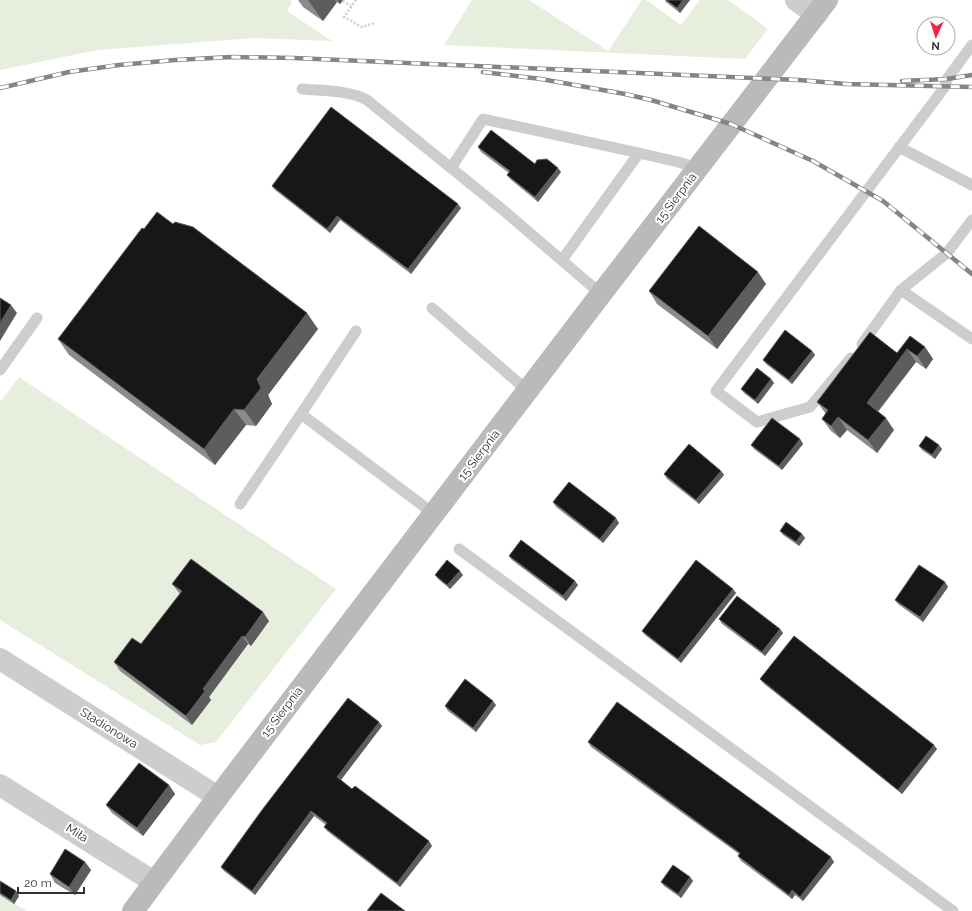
<svg xmlns="http://www.w3.org/2000/svg" width="972" height="911" font-family="Raleway,sans-serif">
<style>
.green{fill:#e8eedd}
.lines{fill:none;stroke-linecap:round;stroke-linejoin:round}
.path{stroke:#cdcdcd;stroke-width:2.5;stroke-dasharray:2 2;stroke-linecap:butt}
.lane{stroke:#cdcdcd;stroke-width:11}
.street{stroke:#cdcdcd;stroke-width:22}
.secondary{stroke:#bababa;stroke-width:22}
.rail-casing{stroke:#858585;stroke-width:4.5}
.rail{stroke:#fff;stroke-width:3;stroke-dasharray:9;stroke-linecap:butt}
.wall{fill:#8b8b8b}
.shaded-wall{fill:#5d5d5d}
.building{fill:#171717;stroke:#5d5d5d}
.labels{text-anchor:middle;stroke-width:4;stroke-linejoin:round;paint-order:stroke}
.street-label{font-size:12px;fill:#303030;stroke:#fff}
</style>
<rect width="100%" height="100%" fill="#fff"/>
<path class="green" d="M 0,0 L 290,0 L 292,2 L 287,11 L 332,41 L 254,38 L 98,50 L 0,70 Z
M 472,0 L 529,0 L 608,51 L 642,0 L 646,0 L 681,25 L 700,0 L 728,0 L 768,29 L 745,59 L 444,45 Z
M 19,377 L 336,589 L 216,742 L 200,745 L 0,620 L 0,402 Z
M 0,895 L 26,911 L 0,911 Z"/>
<g class="lines">
<path class="path" d="M 356,0 L 344,17 L 362,27 L 375,23
M 343,1 L 351,6"/>
<path class="lane" d="M 302,89 C 321,91 350,90 367,100 L 503,210 L 601,294
M 899,147 L 972,185
M 451,168 L 483,119 L 639,153
M 562,260 L 639,153 L 678,162 L 698,168
M 901,290 L 972,339
M 432,308 L 528,391
M 356,331 L 301,414 L 434,514
M 862,344 L 901,290 L 947,253 L 972,220
M 851,358 L 810,407 L 757,422 L 716,391 L 944,88 L 947,79 L 972,45
M 0,370 L 37,318
M 240,504 L 301,414
M 459,549 L 953,911"/>
<path class="street" d="M 796,0 L 816,15
M 0,659 L 218,797
M 0,785 L 154,882"/>
<path class="secondary" d="M 133,911 L 218,797 L 601,294 L 827,0"/>
<g class="rail-casing">
<path id="rail" d="M 483,72 L 541,79 L 625,94 L 651,100 L 731,124 L 813,161 L 883,201 L 972,274
M 902,81 L 947,79 L 972,75
M 0,88 L 69,72 L 119,65 L 175,60 L 231,57 L 294,58 L 799,80 L 846,84 L 972,87"/>
</g>
<use href="#rail" class="rail"/>
</g>
<path class="wall" d="M 298,0 L 343,0 L 340,4 L 337,2 L 323,21 L 303,7 Z
M 665,0 L 690,0 L 680,13 L 666,2 Z
M 478,147 L 535,164 L 561,172 L 538,202 L 510,179 L 507,175 L 509,173 L 481,152 Z
M 272,186 L 461,208 L 411,274 L 340,220 L 330,233 L 275,190 Z
M 173,224 L 318,329 L 268,395 L 272,404 L 256,426 L 246,425 L 215,465 L 69,355 L 58,339 L 144,229 Z
M 766,284 L 717,349 L 657,304 L 649,291 Z
M 910,336 L 925,347 L 933,359 L 926,369 L 916,362 L 878,412 L 894,430 L 877,453 L 847,430 L 840,438 L 831,431 L 822,419 L 826,414 L 817,402 L 897,353 Z
M 812,351 L 815,355 L 792,384 L 766,364 L 763,360 Z
M 771,379 L 774,383 L 758,404 L 744,393 L 741,389 Z
M 800,439 L 803,444 L 782,470 L 754,449 L 751,445 Z
M 919,446 L 942,449 L 935,459 L 922,450 Z
M 721,471 L 724,475 L 699,504 L 667,479 L 664,474 Z
M 553,502 L 619,523 L 603,543 L 556,507 Z
M 780,531 L 802,534 L 805,538 L 799,546 L 783,535 Z
M 509,556 L 578,585 L 566,601 L 512,560 Z
M 435,575 L 463,575 L 450,589 L 438,579 Z
M 945,582 L 948,587 L 923,622 L 898,604 L 895,600 Z
M 172,584 L 269,621 L 251,646 L 248,644 L 209,697 L 211,700 L 192,725 L 120,671 L 114,662 L 141,644 L 180,594 Z
M 736,593 L 681,663 L 645,635 L 642,631 Z
M 719,619 L 780,629 L 783,633 L 765,656 L 722,624 Z
M 760,679 L 937,749 L 902,794 L 763,683 Z
M 496,705 L 476,732 L 448,711 L 445,706 Z
M 379,722 L 382,726 L 341,780 L 352,789 L 432,846 L 400,887 L 327,831 L 324,827 L 326,825 L 314,816 L 255,895 L 224,871 L 221,867 Z
M 588,742 L 834,862 L 803,901 L 795,895 L 792,899 L 741,861 L 738,856 L 739,854 L 591,747 Z
M 169,785 L 175,794 L 143,836 L 112,813 L 106,805 Z
M 85,862 L 91,870 L 75,895 L 55,883 L 50,874 Z
M 690,877 L 693,881 L 681,898 L 664,886 L 661,882 Z
M 0,881 L 16,891 L 19,896 L 14,904 L 0,895 Z"/>
<path class="shaded-wall" d="M 308,0 L 335,0 L 337,2 L 323,21 Z
M 337,0 L 343,0 L 340,4 Z
M 683,0 L 690,0 L 680,13 L 677,8 Z
M 558,168 L 561,172 L 538,202 L 535,197 Z
M 458,204 L 461,208 L 411,274 L 408,269 Z
M 337,216 L 340,220 L 330,233 L 327,229 Z
M 758,272 L 766,284 L 717,349 L 708,336 Z
M 11,305 L 17,313 L 0,341 L 0,323 Z
M 307,313 L 318,329 L 268,395 L 272,404 L 256,426 L 244,410 L 257,379 Z
M 925,347 L 933,359 L 926,369 L 917,356 Z
M 907,349 L 916,362 L 875,415 L 867,403 Z
M 812,351 L 815,355 L 792,384 L 789,380 Z
M 771,379 L 774,383 L 758,404 L 755,400 Z
M 234,409 L 246,425 L 215,465 L 204,449 Z
M 838,417 L 847,430 L 840,438 L 831,426 Z
M 886,418 L 894,430 L 877,453 L 868,440 Z
M 800,439 L 803,444 L 782,470 L 779,466 Z
M 939,445 L 942,449 L 935,459 L 932,455 Z
M 721,471 L 724,475 L 699,504 L 696,500 Z
M 616,518 L 619,523 L 603,543 L 600,539 Z
M 802,534 L 805,538 L 799,546 L 796,542 Z
M 460,571 L 463,575 L 450,589 L 447,585 Z
M 575,581 L 578,585 L 566,601 L 563,596 Z
M 945,582 L 948,587 L 923,622 L 920,617 Z
M 733,589 L 736,593 L 681,663 L 678,659 Z
M 263,612 L 269,621 L 251,646 L 245,637 Z
M 780,629 L 783,633 L 765,656 L 762,652 Z
M 242,636 L 248,644 L 209,697 L 211,700 L 192,725 L 186,716 L 203,689 Z
M 493,701 L 496,705 L 476,732 L 473,728 Z
M 379,722 L 382,726 L 340,781 L 337,777 Z
M 934,745 L 937,749 L 902,794 L 898,790 Z
M 169,785 L 175,794 L 143,836 L 137,828 Z
M 311,811 L 314,816 L 255,895 L 252,891 Z
M 429,841 L 432,846 L 400,887 L 397,883 Z
M 831,857 L 834,862 L 803,901 L 800,897 Z
M 85,862 L 91,870 L 75,895 L 69,887 Z
M 690,877 L 693,881 L 681,898 L 678,894 Z
M 792,890 L 795,895 L 792,899 L 789,895 Z
M 16,891 L 19,896 L 14,904 L 11,900 Z"/>
<path class="building" d="M 666,0 L 683,0 L 677,8 Z
M 331,107 L 458,204 L 408,269 L 337,216 L 327,229 L 272,186 Z
M 491,130 L 535,164 L 537,160 L 547,159 L 558,168 L 535,197 L 507,175 L 510,171 L 478,147 Z
M 157,212 L 173,224 L 175,222 L 193,227 L 307,313 L 257,379 L 261,388 L 244,410 L 234,409 L 204,449 L 58,339 L 142,228 L 144,229 Z
M 699,226 L 758,272 L 708,336 L 649,291 Z
M 0,298 L 11,305 L 0,323 Z
M 785,330 L 812,351 L 789,380 L 763,360 Z
M 870,332 L 897,353 L 910,336 L 925,347 L 917,356 L 907,349 L 867,403 L 886,418 L 868,440 L 838,417 L 831,426 L 822,419 L 828,410 L 817,402 Z
M 757,368 L 771,379 L 755,400 L 741,389 Z
M 772,418 L 800,439 L 779,466 L 751,445 Z
M 926,436 L 939,445 L 932,455 L 919,446 Z
M 689,444 L 721,471 L 696,500 L 664,474 Z
M 569,482 L 616,518 L 600,539 L 553,502 Z
M 786,522 L 802,534 L 796,542 L 780,531 Z
M 521,540 L 575,581 L 563,596 L 509,556 Z
M 191,559 L 263,612 L 245,637 L 242,636 L 203,689 L 205,691 L 186,716 L 114,662 L 132,638 L 141,644 L 182,591 L 172,584 Z
M 447,560 L 460,571 L 447,585 L 435,575 Z
M 696,560 L 733,589 L 678,659 L 642,631 Z
M 919,565 L 945,582 L 920,617 L 895,600 Z
M 737,596 L 780,629 L 762,652 L 719,619 Z
M 794,636 L 934,745 L 898,790 L 760,679 Z
M 465,679 L 493,701 L 473,728 L 445,706 Z
M 348,698 L 379,722 L 337,777 L 352,789 L 355,786 L 429,841 L 397,883 L 324,827 L 327,823 L 311,811 L 252,891 L 221,867 L 262,810 Z
M 617,702 L 831,857 L 800,897 L 792,890 L 789,895 L 738,856 L 740,853 L 588,742 Z
M 139,763 L 169,785 L 137,828 L 106,805 Z
M 65,849 L 85,862 L 69,887 L 50,874 Z
M 673,865 L 690,877 L 678,894 L 661,882 Z
M 0,881 L 16,891 L 11,900 L 0,893 Z
M 381,893 L 405,911 L 367,911 Z"/>
<g class="labels">
<g class="street-label">
<text transform="translate(676 198) rotate(-53)" y="4">15 Sierpnia</text>
<text transform="translate(479 455) rotate(-53)" y="4">15 Sierpnia</text>
<text transform="translate(282 712) rotate(-53)" y="4">15 Sierpnia</text>
<text transform="translate(109 728) rotate(32)" y="4">Stadionowa</text>
<text transform="translate(77 833) rotate(32)" y="4">Miła</text>
</g>
</g>
<g transform="translate(936 36) rotate(183)"><circle r="19" fill="#ffffff" stroke="#acacac"/>
<path d="M0-3L7 15L0 10L-7 15Z" fill="#f72247"/>
<text y="-6" font-size="11" font-weight="bold" text-anchor="middle" fill="#303030">N</text>
</g>
<path d="M18 887v6h66v-6" fill="none" stroke="#303030" stroke-width="2"/>
<text x="24" y="887" font-size="12" fill="#303030" stroke="#ffffff" stroke-width="3" paint-order="stroke">20 m</text>
</svg>
